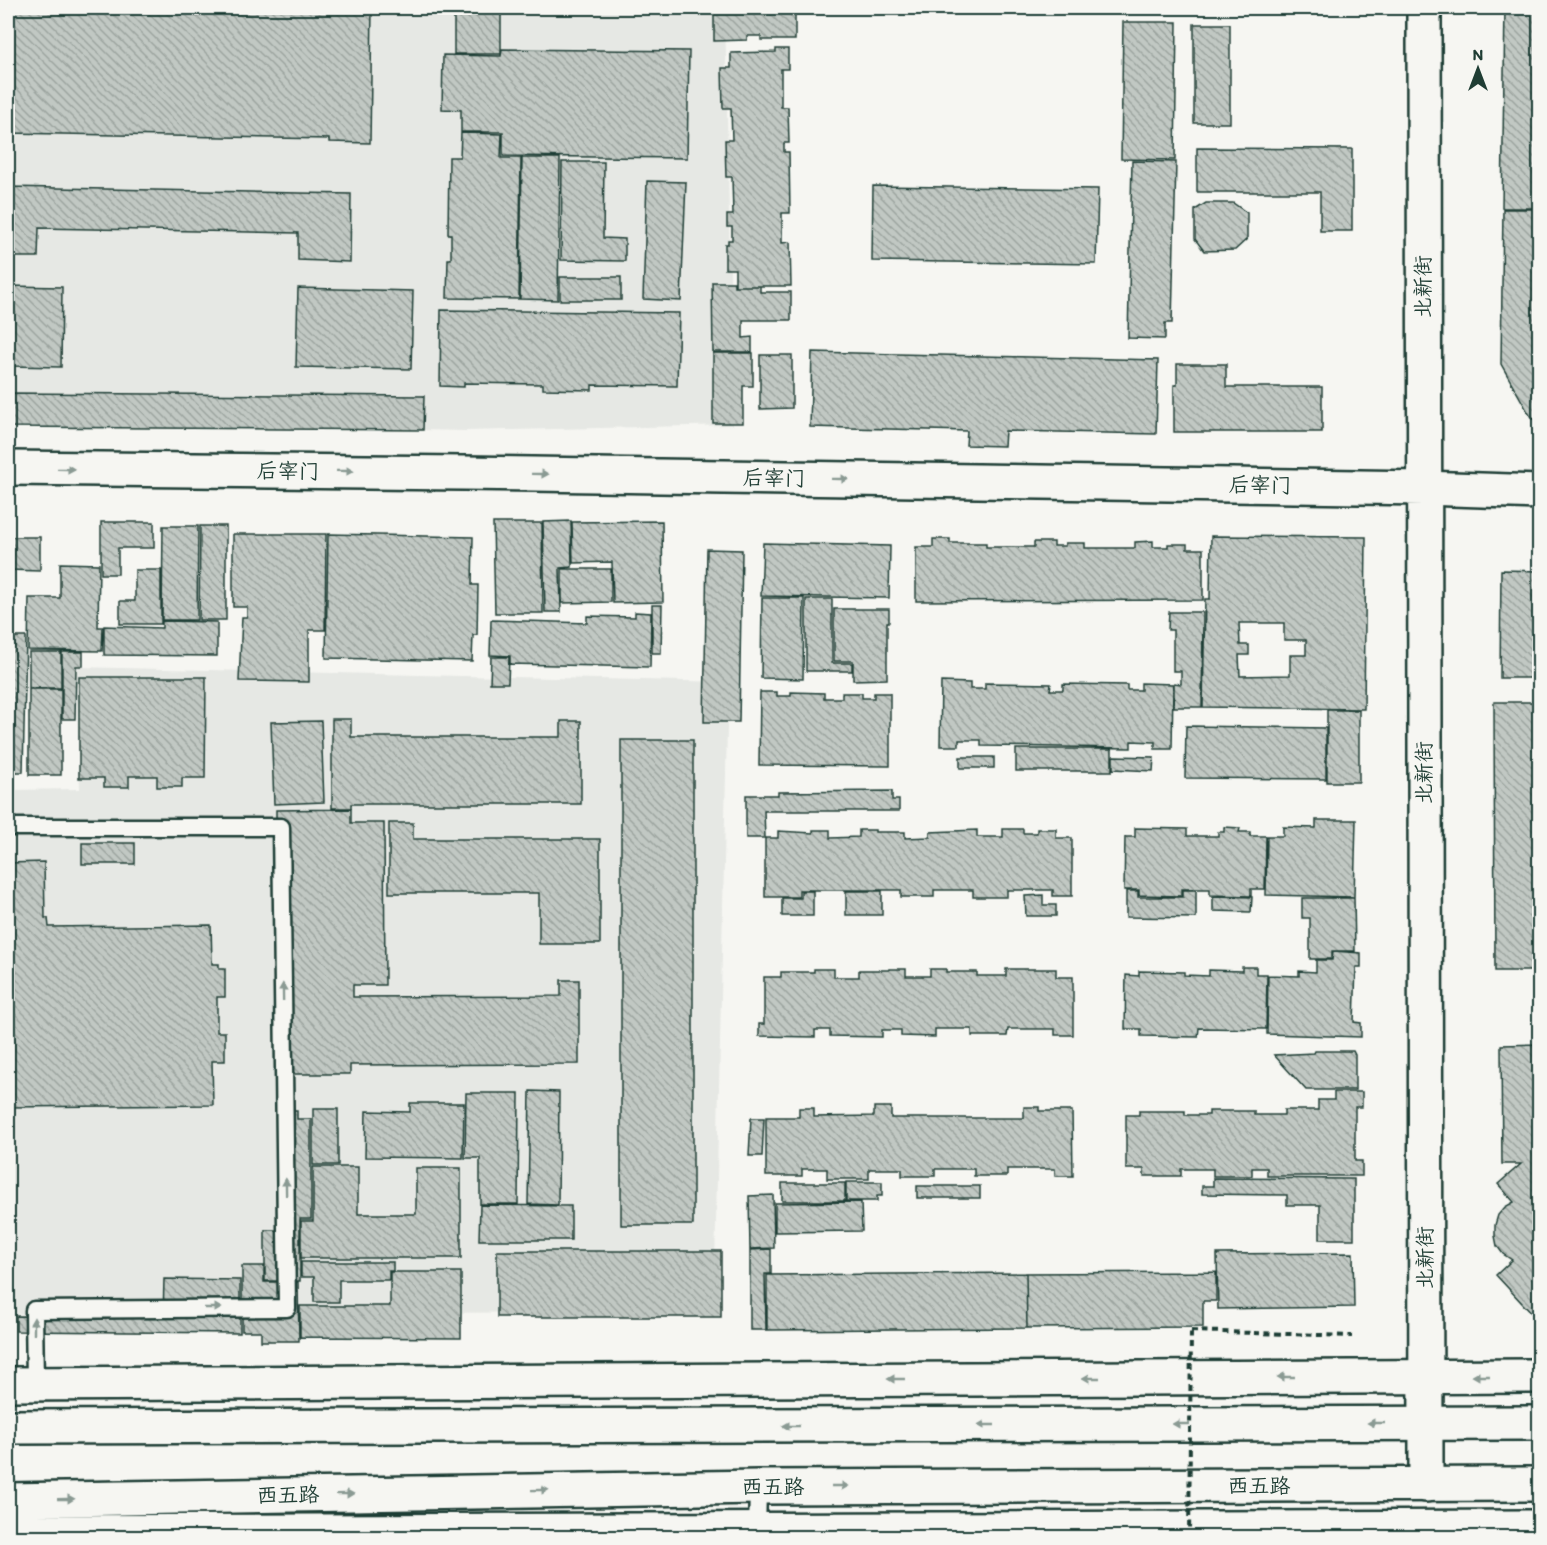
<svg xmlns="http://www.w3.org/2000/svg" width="1547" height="1545" font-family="Itim,'LXGW WenKai TC',sans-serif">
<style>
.built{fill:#e6e8e4}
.building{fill:url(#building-back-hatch);stroke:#1f3d34;stroke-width:1.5;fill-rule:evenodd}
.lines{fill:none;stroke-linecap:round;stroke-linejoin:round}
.service-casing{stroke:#1f3d34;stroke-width:21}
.minor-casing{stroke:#1f3d34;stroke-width:38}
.tertiary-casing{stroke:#1f3d34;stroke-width:38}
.primary-casing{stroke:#1f3d34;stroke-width:38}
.path{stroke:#1f3d34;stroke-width:4;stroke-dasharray:6 4.5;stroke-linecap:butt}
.service{stroke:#f6f6f2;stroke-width:16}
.minor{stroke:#f6f6f2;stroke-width:33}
.tertiary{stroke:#f6f6f2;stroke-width:33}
.primary{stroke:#f6f6f2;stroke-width:33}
.path-bridge{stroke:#1f3d34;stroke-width:4;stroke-dasharray:6 4.5;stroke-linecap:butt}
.oneway{fill:#8a9a93}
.labels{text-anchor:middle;stroke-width:6;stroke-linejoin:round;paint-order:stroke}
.street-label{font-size:21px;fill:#1f3d34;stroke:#f6f6f2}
</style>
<defs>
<pattern id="building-back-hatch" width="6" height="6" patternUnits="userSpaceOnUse" patternTransform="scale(1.5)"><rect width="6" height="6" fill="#c1c8c3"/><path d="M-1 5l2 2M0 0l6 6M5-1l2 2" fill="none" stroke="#9ca49f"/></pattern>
</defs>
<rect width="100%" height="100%" fill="#f6f6f2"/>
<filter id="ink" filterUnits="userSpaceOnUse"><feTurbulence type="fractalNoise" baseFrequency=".0167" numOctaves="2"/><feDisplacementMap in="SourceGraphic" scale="12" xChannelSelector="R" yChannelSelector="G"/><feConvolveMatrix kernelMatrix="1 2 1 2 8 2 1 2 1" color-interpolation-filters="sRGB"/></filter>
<g filter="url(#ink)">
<path class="built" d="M 8,8 L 725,8 L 733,425 L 466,431 L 8,421 Z
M 76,667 L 728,682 L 714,1312 L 8,1314 L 8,790 L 80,789 Z"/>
<path class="building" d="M 8,8 L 372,8 L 370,143 L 329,142 L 329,139 L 8,133 Z
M 454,8 L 501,8 L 501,54 L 454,54 Z
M 714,8 L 795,8 L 795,40 L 761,40 L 761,36 L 747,36 L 747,40 L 714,41 Z
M 1505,8 L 1540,8 L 1540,208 L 1502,208 Z
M 1123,22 L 1177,22 L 1175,160 L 1121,159 Z
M 1194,24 L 1230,24 L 1230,123 L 1194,123 Z
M 502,49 L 689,51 L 687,158 L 503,156 L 503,132 L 461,132 L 461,110 L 442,109 L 443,55 L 501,56 Z
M 776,49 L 788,49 L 788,69 L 781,69 L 781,107 L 788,107 L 789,143 L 784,143 L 784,152 L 789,152 L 790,213 L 782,213 L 782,243 L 790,242 L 791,286 L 735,286 L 735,269 L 725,269 L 725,244 L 728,244 L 728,240 L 732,240 L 732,227 L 727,227 L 727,215 L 733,215 L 732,177 L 726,177 L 725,140 L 732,140 L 731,108 L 723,108 L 722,68 L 731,68 L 731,53 L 776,52 Z
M 461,133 L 502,134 L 501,158 L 521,158 L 519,299 L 447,298 L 448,259 L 451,259 L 451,234 L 448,234 L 449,157 L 460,157 Z
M 1197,148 L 1352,149 L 1352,231 L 1320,231 L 1320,192 L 1197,192 Z
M 522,158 L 560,158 L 558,300 L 520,299 Z
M 1132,161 L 1176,162 L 1172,323 L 1165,323 L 1165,339 L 1128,338 Z
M 562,162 L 604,162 L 603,238 L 625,239 L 625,261 L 561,260 Z
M 647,181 L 686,182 L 681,301 L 643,299 Z
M 873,186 L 1098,189 L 1096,264 L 872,261 Z
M 8,187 L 351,194 L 350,262 L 298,260 L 298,233 L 39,228 L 38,257 L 8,257 Z
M 1206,203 L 1233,203 L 1247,213 L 1247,239 L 1235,250 L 1204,251 L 1195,239 L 1195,210 Z
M 1503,209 L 1540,209 L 1540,419 L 1532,419 L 1501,364 Z
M 560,277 L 621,277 L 621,300 L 560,300 Z
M 712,282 L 734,282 L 734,286 L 760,286 L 760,292 L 791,292 L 791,320 L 743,320 L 743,338 L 752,337 L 752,352 L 713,352 Z
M 8,286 L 62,287 L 61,367 L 8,366 Z
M 298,288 L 413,291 L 411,369 L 296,367 Z
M 441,310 L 679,313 L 677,386 L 592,385 L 592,390 L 543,389 L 543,384 L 464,383 L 464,387 L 440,386 Z
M 812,352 L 1158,360 L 1156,434 L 1005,431 L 1004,446 L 966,445 L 967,431 L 810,427 Z
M 713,353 L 753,353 L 753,386 L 743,386 L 743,423 L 713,423 Z
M 760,355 L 792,355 L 792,408 L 760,409 Z
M 1177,364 L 1226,364 L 1226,387 L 1322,387 L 1322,432 L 1174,432 L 1174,385 L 1177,385 Z
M 8,393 L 424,396 L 423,430 L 8,427 Z
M 571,521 L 572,567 L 560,568 L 561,612 L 545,612 L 543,522 Z
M 662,521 L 663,602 L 613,603 L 612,562 L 573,563 L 572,522 Z
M 101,522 L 154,522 L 154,548 L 118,548 L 118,574 L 101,574 Z
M 493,523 L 542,523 L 543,613 L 495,613 Z
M 163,526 L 198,526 L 197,620 L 162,620 Z
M 200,526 L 226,526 L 226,620 L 199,620 Z
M 233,534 L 326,534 L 325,630 L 309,630 L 309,682 L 239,681 L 242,617 L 247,617 L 247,607 L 233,607 Z
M 328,534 L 473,537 L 472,585 L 478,585 L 477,635 L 473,635 L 472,661 L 326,658 Z
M 1211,536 L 1366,537 L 1364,709 L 1203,707 L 1205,599 L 1210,599 ZM 1239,623 L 1284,623 L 1284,640 L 1306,640 L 1306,655 L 1290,655 L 1290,675 L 1240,676 L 1239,655 L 1249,655 L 1249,645 L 1240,645 Z
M 8,537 L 40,537 L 40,571 L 8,570 Z
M 933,539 L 950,539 L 950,543 L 986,543 L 986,547 L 1034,547 L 1034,542 L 1054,542 L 1054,546 L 1065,546 L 1065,543 L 1085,543 L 1085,548 L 1135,548 L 1135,542 L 1153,541 L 1153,547 L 1168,547 L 1168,544 L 1187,544 L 1187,549 L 1203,549 L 1203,600 L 916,601 L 916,547 L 933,547 Z
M 763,543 L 890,546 L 889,598 L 761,596 Z
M 707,549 L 742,550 L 739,722 L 704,722 Z
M 60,563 L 99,564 L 98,627 L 103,627 L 102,651 L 28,650 L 29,598 L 60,598 Z
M 562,569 L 611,569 L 611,602 L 562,603 Z
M 135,570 L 161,570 L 161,624 L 120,624 L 120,601 L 135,601 Z
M 1501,570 L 1540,571 L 1540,678 L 1500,678 Z
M 762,598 L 804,598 L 803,679 L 761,678 Z
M 806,599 L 832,599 L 832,663 L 852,663 L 852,671 L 806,671 Z
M 652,605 L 662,605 L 661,653 L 652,653 Z
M 834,609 L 889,609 L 889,622 L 887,622 L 887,679 L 853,680 L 853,661 L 834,661 Z
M 635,612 L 651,613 L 650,667 L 510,664 L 510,656 L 490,655 L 491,620 L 587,623 L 587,616 L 635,617 Z
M 1169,612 L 1203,612 L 1202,707 L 1174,707 L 1174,683 L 1181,684 L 1181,671 L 1173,671 L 1173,630 L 1168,630 Z
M 162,621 L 217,622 L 217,656 L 104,655 L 104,626 L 162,628 Z
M 8,637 L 26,637 L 23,772 L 8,772 Z
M 29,652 L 61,652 L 61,688 L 29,688 Z
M 62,652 L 83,652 L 83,666 L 76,666 L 75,719 L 62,719 Z
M 491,657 L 509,657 L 508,683 L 490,683 Z
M 79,677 L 206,677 L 205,778 L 182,778 L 182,787 L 157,787 L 157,776 L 129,776 L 129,787 L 104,787 L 104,778 L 79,778 Z
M 941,682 L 970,683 L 970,689 L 985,689 L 985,683 L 1051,684 L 1050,690 L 1063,690 L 1063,684 L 1127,685 L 1127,690 L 1141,690 L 1141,683 L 1173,684 L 1172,749 L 1155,749 L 1155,742 L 1131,741 L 1131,748 L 981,746 L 981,740 L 959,740 L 959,746 L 940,746 Z
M 29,689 L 61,689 L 61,775 L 29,775 Z
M 760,692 L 777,692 L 777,696 L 791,696 L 791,692 L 824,693 L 824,698 L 842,698 L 842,693 L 862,693 L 862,698 L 874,698 L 874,693 L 890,693 L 890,766 L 759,765 Z
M 1494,702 L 1540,702 L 1540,971 L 1495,971 Z
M 1327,710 L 1359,710 L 1359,782 L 1327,782 Z
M 332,719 L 351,719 L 351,737 L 561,737 L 561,721 L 581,721 L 581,804 L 351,804 L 351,808 L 332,808 Z
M 321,721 L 324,802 L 274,804 L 271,722 Z
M 1186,726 L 1326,728 L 1326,779 L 1185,778 Z
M 621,740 L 693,740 L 693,1225 L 621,1225 Z
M 1016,749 L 1112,749 L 1112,771 L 1016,771 Z
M 1113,756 L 1154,757 L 1153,771 L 1113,769 Z
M 960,757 L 994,757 L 994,768 L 960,768 Z
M 892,791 L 892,800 L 899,800 L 899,811 L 764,811 L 765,838 L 746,838 L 746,795 L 778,795 L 778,792 Z
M 351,809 L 351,823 L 384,823 L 385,985 L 353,985 L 353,997 L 561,996 L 561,980 L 579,980 L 579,1064 L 350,1065 L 350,1074 L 277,1074 L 276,810 Z
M 1316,820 L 1356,820 L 1354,897 L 1266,895 L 1267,836 L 1283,836 L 1283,827 L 1316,828 Z
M 389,823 L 413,823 L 413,839 L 600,839 L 600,944 L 539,944 L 539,893 L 389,893 Z
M 1224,827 L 1240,828 L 1239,832 L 1250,832 L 1250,836 L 1266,836 L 1265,889 L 1251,889 L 1251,896 L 1210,895 L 1210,889 L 1182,889 L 1182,896 L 1139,895 L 1139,890 L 1124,890 L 1125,837 L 1135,837 L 1135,828 L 1187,829 L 1187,836 L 1218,836 L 1218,832 L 1224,832 Z
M 1003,829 L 1023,829 L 1023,833 L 1037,833 L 1037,829 L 1056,829 L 1056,838 L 1072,838 L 1072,896 L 1053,896 L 1053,890 L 1007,890 L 1007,897 L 973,897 L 973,890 L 934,890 L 934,897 L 901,897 L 901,890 L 799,890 L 799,897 L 765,897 L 765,838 L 778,838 L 778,831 L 813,833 L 813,830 L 830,830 L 830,838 L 859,837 L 859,830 L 875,830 L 875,832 L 905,832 L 905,838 L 930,837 L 930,832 L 977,830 L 977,837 L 1003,837 Z
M 82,843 L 135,843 L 135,864 L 82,864 Z
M 44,862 L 45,918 L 48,918 L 49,927 L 211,925 L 212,964 L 219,964 L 219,969 L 225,969 L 225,997 L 217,997 L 217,1032 L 225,1032 L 225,1061 L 212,1061 L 213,1105 L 8,1107 L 8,863 Z
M 1183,890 L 1196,890 L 1196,918 L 1126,917 L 1126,891 L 1138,891 L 1138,897 L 1183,897 Z
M 801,891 L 813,891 L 813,916 L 782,916 L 782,898 L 801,898 Z
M 846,891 L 882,891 L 882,915 L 846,915 Z
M 1043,895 L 1043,905 L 1056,905 L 1056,916 L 1026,916 L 1025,896 Z
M 1213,896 L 1252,897 L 1251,912 L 1213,911 Z
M 1302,898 L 1354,898 L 1355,951 L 1332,951 L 1332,959 L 1310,959 L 1310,918 L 1302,918 Z
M 1333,951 L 1361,953 L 1361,967 L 1356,967 L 1354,1022 L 1361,1023 L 1361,1037 L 1267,1034 L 1268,975 L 1299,976 L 1299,971 L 1316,972 L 1316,960 L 1332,960 Z
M 1242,967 L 1256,967 L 1256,974 L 1267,974 L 1266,1029 L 1199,1028 L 1198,1037 L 1141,1036 L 1141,1029 L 1125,1029 L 1126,975 L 1139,976 L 1139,971 L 1184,972 L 1184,975 L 1209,976 L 1209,970 L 1242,971 Z
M 814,969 L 834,969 L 834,977 L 859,977 L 859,970 L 889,970 L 889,969 L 906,969 L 906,976 L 930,976 L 930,969 L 946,969 L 946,972 L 977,972 L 977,976 L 1006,976 L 1006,969 L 1056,969 L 1056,977 L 1073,977 L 1073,1035 L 1055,1035 L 1055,1029 L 1008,1029 L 1007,1036 L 972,1036 L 972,1029 L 935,1029 L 935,1037 L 901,1036 L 901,1030 L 882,1030 L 882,1037 L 830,1036 L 830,1030 L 815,1030 L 815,1037 L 759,1036 L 759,1024 L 764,1024 L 764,977 L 781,977 L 781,972 L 814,972 Z
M 1540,1044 L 1540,1313 L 1535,1317 L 1496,1275 L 1512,1260 L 1503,1254 L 1497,1246 L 1495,1236 L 1495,1225 L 1498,1215 L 1505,1207 L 1514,1202 L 1498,1184 L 1521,1164 L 1502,1164 L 1501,1045 Z
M 1315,1051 L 1353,1051 L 1355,1055 L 1355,1090 L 1306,1090 L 1274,1055 L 1314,1053 Z
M 530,1091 L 559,1092 L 558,1205 L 528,1204 Z
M 1334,1092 L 1362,1092 L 1362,1107 L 1355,1107 L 1355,1161 L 1362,1161 L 1362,1176 L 1267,1176 L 1267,1168 L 1252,1168 L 1252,1176 L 1213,1176 L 1213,1169 L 1181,1169 L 1181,1176 L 1144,1176 L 1144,1169 L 1126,1169 L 1126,1115 L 1139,1115 L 1139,1111 L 1185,1111 L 1185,1115 L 1209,1115 L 1209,1111 L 1254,1111 L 1254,1115 L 1284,1115 L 1284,1110 L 1318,1110 L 1318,1100 L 1334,1100 Z
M 466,1093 L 519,1093 L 518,1204 L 480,1204 L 480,1158 L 465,1158 Z
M 410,1103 L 464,1103 L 463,1158 L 365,1157 L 366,1111 L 410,1112 Z
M 874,1107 L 891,1107 L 891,1118 L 1024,1118 L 1024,1107 L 1039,1107 L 1039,1111 L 1072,1111 L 1073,1176 L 1055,1176 L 1055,1169 L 1007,1169 L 1007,1176 L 974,1176 L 974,1169 L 935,1169 L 935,1176 L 902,1176 L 902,1169 L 869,1169 L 869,1179 L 827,1179 L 827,1169 L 802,1169 L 802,1176 L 766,1176 L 766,1117 L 799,1117 L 799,1108 L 814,1108 L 814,1117 L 874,1116 Z
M 313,1109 L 338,1109 L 338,1165 L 313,1165 Z
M 280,1111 L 297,1111 L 297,1119 L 311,1119 L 311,1219 L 300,1219 L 300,1281 L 265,1281 L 265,1230 L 280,1230 Z
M 751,1118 L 764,1118 L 762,1156 L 749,1156 Z
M 313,1167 L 358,1167 L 358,1214 L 416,1214 L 416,1168 L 461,1168 L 461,1258 L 301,1258 L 301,1221 L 313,1221 Z
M 1213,1178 L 1354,1179 L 1354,1239 L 1320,1239 L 1320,1205 L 1287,1205 L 1287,1195 L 1202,1194 L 1202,1186 L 1213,1186 Z
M 846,1182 L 882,1182 L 882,1196 L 877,1196 L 877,1201 L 846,1201 Z
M 782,1183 L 845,1183 L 845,1201 L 782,1201 Z
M 917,1186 L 980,1186 L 980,1198 L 917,1198 Z
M 773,1195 L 774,1248 L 750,1249 L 749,1196 Z
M 861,1202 L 862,1231 L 775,1232 L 775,1203 Z
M 480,1205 L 571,1206 L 571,1240 L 479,1240 Z
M 771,1249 L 771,1274 L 765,1274 L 766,1330 L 750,1330 L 750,1250 Z
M 497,1251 L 721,1251 L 721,1317 L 497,1317 Z
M 1353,1253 L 1354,1307 L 1218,1309 L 1217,1254 Z
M 301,1262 L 393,1262 L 393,1271 L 389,1271 L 389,1280 L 339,1280 L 339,1302 L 314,1302 L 314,1277 L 301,1277 Z
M 242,1266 L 264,1266 L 264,1282 L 298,1282 L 299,1341 L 261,1341 L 261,1331 L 242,1331 Z
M 390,1272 L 461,1272 L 461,1338 L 300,1337 L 300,1306 L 390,1306 Z
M 1216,1272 L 1216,1301 L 1203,1301 L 1203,1327 L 1027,1328 L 1026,1273 Z
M 1026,1273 L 1027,1328 L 767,1330 L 767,1275 Z
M 164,1279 L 240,1280 L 240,1333 L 16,1331 L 16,1316 L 163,1317 Z"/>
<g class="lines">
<g class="service-casing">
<path id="service" d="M 8,827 L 281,827 L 287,1308 L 34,1310 L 35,1384
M 757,1534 L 758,1487"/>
</g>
<g class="minor-casing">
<path id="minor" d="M 1423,488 L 1540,492
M 8,1384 L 1540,1376
M 8,1532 L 1540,1527"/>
</g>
<g class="tertiary-casing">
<path id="tertiary" d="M 1424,8 L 1426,1485
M 8,468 L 463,473 L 1423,488"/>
</g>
<g class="primary-casing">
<path id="primary" d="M 8,1427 L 1540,1423
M 8,1500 L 758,1487 L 1540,1484"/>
</g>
<path class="path" d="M 1191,1331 L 1352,1336"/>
<use href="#service" class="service"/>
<use href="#minor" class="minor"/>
<use href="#tertiary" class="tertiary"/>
<use href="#primary" class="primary"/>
<path class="path-bridge" d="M 1189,1538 L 1191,1331"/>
</g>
<defs><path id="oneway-solid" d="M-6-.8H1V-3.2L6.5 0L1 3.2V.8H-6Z" transform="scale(1.5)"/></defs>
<g class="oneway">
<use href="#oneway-solid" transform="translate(66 469) rotate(1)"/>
<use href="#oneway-solid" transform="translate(345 471) rotate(1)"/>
<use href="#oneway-solid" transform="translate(540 474) rotate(1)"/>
<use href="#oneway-solid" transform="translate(840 479) rotate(1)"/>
<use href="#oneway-solid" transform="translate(283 992) rotate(-91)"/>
<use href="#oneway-solid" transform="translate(286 1187) rotate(-91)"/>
<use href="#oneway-solid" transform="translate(213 1308)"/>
<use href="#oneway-solid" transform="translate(34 1326) rotate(-90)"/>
<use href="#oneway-solid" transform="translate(1481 1376) rotate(180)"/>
<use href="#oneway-solid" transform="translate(1286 1377) rotate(180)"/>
<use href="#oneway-solid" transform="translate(1091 1378) rotate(180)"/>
<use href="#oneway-solid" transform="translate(896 1379) rotate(180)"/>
<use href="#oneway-solid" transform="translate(1376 1423) rotate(180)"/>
<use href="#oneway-solid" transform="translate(1181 1424) rotate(180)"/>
<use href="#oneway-solid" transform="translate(986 1425) rotate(180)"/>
<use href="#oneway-solid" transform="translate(791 1426) rotate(180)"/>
<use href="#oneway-solid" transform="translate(840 1486)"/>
<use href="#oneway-solid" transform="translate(540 1490) rotate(-1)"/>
<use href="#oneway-solid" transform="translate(345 1494) rotate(-1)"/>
<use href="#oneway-solid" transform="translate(66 1499) rotate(-1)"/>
</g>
</g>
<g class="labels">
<g class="street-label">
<text transform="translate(1423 287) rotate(-90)" y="7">北新街</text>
<text transform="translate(288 471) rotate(1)" y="7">后宰门</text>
<text transform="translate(774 478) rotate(1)" y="7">后宰门</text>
<text transform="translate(1260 485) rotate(1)" y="7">后宰门</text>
<text transform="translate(1424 773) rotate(-90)" y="7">北新街</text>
<text transform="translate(1425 1258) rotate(-90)" y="7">北新街</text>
<text x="1259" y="1493">西五路</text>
<text x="773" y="1494">西五路</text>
<text transform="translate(288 1495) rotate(-1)" y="7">西五路</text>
</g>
</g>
<rect width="1547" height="1545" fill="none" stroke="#f6f6f2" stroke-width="30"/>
<rect x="15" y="15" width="1517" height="1515" fill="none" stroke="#1f3d34" stroke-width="2" filter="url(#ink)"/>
<g transform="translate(1478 69)" stroke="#f6f6f2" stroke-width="4.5" paint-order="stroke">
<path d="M0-4.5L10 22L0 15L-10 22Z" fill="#1f3d34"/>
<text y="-9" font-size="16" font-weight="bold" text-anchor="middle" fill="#1f3d34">N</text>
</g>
</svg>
